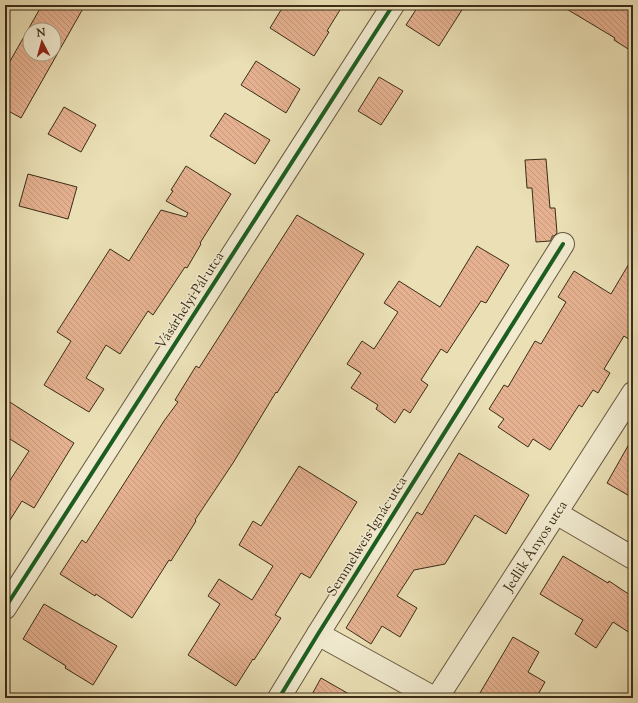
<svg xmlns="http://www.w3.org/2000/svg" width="638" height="703" font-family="'Sorts Mill Goudy',serif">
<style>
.building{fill:url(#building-back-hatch);stroke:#3b2c17;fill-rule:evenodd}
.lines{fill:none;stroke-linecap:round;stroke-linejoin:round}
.minor-casing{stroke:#67593e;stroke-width:24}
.minor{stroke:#f1eacf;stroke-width:22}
.cycleway-casing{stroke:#f1eacf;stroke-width:6}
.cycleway{stroke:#1b5e20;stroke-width:4}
.labels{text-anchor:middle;stroke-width:3;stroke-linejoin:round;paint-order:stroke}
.street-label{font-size:14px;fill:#3b2c17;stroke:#f1eacf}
</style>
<defs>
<pattern id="building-back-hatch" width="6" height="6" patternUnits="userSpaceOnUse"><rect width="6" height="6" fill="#e5b190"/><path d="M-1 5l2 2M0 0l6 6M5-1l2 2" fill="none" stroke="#c5987b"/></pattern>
</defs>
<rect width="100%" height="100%" fill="#eadfb5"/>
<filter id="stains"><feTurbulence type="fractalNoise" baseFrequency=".005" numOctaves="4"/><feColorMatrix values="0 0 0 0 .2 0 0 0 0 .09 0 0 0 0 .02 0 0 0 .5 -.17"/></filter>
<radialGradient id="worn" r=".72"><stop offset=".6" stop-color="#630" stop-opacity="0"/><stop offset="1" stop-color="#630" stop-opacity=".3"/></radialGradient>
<path class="building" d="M 42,5 L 85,5 L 21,118 L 5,109 L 5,70 ZM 30,30 L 54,30 L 54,54 L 30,54 Z
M 284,5 L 343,5 L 327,31 L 329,32 L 314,56 L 270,28 Z
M 419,5 L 465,5 L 439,46 L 406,25 Z
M 560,5 L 633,5 L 633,52 L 614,40 L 615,38 Z
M 256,61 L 300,89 L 286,113 L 241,85 Z
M 379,77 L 403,91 L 381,125 L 358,111 Z
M 64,107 L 96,125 L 81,152 L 48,134 Z
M 225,113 L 270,140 L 255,164 L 210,136 Z
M 546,159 L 550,208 L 555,208 L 557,233 L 554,236 L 552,236 L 552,238 L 550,241 L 536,242 L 532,188 L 527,188 L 525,160 Z
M 186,166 L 231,194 L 200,243 L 201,244 L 187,268 L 185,267 L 153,315 L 148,311 L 120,354 L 106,345 L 86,378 L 104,389 L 89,412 L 44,385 L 71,341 L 57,332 L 110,249 L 129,261 L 161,210 L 186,217 L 188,213 L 166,201 L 173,191 L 171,190 Z
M 28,174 L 77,187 L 68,219 L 19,206 Z
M 297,215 L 364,254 L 277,393 L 276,392 L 233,463 L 195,520 L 196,521 L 171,561 L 169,560 L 132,618 L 96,594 L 95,596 L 60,574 L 82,540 L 86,543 L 164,421 L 178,402 L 175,400 L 196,366 L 199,368 Z
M 477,246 L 509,265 L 486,303 L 481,301 L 447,353 L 441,349 L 421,380 L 428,385 L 410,413 L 404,409 L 395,423 L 376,409 L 378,405 L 351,388 L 361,373 L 347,364 L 362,341 L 374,349 L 398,312 L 384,303 L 399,281 L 440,307 Z
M 633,257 L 633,342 L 624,336 L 604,369 L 610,373 L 598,393 L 593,390 L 582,407 L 579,405 L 550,450 L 533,439 L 528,447 L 498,427 L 504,419 L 489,409 L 504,385 L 508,387 L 535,341 L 541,344 L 566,302 L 558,297 L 574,271 L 611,294 Z
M 5,399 L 74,443 L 34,508 L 22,501 L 5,528 L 5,488 L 29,451 L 5,436 Z
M 633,437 L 633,498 L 607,483 Z
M 459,453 L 529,495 L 506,534 L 475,515 L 445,564 L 414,570 L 397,596 L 417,608 L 400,637 L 382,626 L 371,644 L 346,628 L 417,512 L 422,515 Z
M 299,466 L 357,502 L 310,578 L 301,573 L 275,615 L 281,618 L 254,660 L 253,659 L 236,686 L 188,655 L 220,604 L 208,596 L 219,579 L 252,600 L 273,566 L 239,545 L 253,521 L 261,526 Z
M 563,556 L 608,583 L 609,581 L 633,597 L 633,635 L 613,622 L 596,648 L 575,634 L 583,620 L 540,594 Z
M 44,604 L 117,646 L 93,685 L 65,668 L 66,666 L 23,639 Z
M 513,637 L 539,652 L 528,672 L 545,682 L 536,698 L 477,698 Z
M 321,678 L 356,698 L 310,698 Z"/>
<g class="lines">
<g class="minor-casing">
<g id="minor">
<path d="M 556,513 L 633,558"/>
<path d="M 5,608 L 393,5"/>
<path d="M 318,634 L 434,698"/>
<path d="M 279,698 L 318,634 L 563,244"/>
<path id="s1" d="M 437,698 L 633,393"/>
</g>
</g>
<use href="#minor" class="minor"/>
<g class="cycleway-casing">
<path id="cycleway" d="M 5,608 L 393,5
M 279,698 L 318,634 L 563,244"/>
</g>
<use href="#cycleway" class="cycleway"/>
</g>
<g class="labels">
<g class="street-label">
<text transform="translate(189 300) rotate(-57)" y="5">Vásárhelyi Pál utca</text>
<text transform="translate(366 536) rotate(-58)" y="5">Semmelweis Ignác utca</text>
<text dy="5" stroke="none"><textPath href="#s1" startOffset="181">Jedlik Ányos utca</textPath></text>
</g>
</g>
<rect width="638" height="703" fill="none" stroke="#eadfb5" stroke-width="20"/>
<rect x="6" y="6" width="626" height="691" fill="none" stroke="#3b2c17" stroke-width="2"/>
<rect x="10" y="10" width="618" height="683" fill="none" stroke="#3b2c17"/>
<g transform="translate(42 42) rotate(354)"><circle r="19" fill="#f1eacf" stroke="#a89e85"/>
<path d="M0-3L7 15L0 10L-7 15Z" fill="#8f2418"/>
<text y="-6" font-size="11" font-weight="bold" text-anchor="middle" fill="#3b2c17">N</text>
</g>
<rect width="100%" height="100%" filter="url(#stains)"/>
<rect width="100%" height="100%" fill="url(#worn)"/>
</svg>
